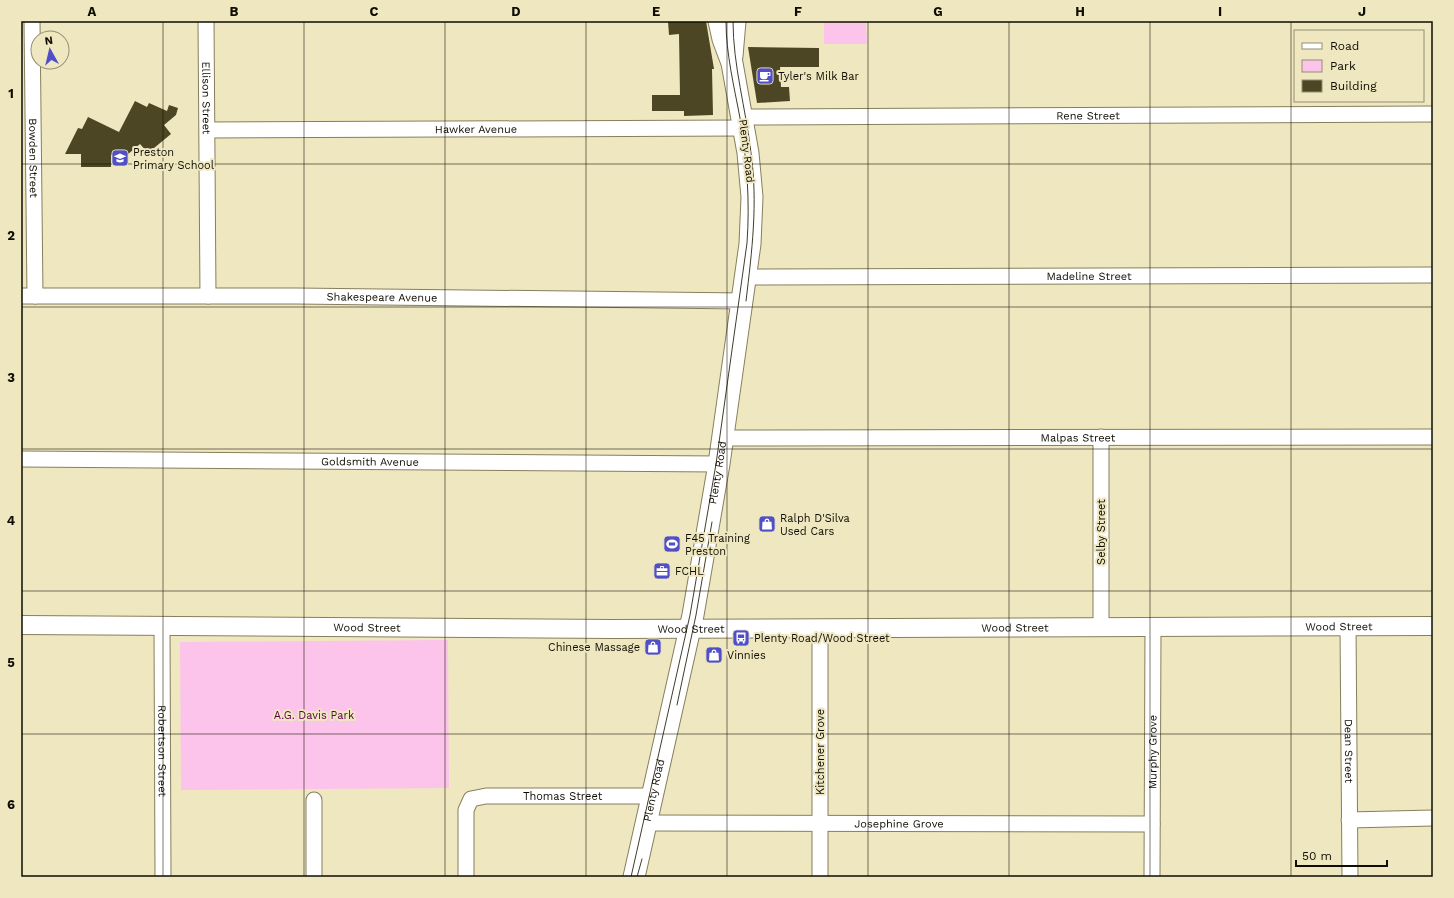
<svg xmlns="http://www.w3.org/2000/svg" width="1454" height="898" font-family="'Work Sans',sans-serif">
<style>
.green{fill:#fcc4ea}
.building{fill:#4d4625}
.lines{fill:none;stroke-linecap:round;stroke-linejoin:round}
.minor-casing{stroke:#867f5c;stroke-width:17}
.tertiary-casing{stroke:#867f5c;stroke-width:20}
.secondary-casing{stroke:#867f5c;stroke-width:23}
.minor{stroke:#fff;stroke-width:15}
.tertiary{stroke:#fff;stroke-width:18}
.secondary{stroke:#fff;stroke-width:21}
.tram{stroke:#403c2c;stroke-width:1}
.grid{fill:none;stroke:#0f0c02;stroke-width:1;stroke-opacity:0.55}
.labels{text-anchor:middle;stroke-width:4;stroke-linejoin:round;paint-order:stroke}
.poi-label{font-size:11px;fill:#0f0c02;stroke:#eee7c0;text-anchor:start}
.street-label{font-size:11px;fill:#0f0c02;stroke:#eee7c0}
.park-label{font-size:11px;fill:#5f024d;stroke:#eee7c0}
.neatline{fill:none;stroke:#0f0c02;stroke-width:1.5}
.grid-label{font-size:13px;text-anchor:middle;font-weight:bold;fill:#0f0c02}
</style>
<rect width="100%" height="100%" fill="#eee7c0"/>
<path class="green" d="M 820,21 L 866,21 L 867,44 L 824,44 L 824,22 Z
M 448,640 L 449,788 L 181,790 L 180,642 Z"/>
<path class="building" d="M 668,21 L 706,21 L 714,69 L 712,69 L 713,115 L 684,116 L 684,111 L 652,111 L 652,95 L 680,95 L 679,34 L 669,35 Z
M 748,47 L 819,48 L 819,67 L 780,67 L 781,87 L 789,87 L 790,101 L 757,103 Z
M 135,101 L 147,107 L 149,103 L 167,111 L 169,105 L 178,108 L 176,115 L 164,125 L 171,134 L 148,153 L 140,144 L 127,155 L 111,155 L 111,167 L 81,167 L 81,154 L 65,154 L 78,128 L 82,129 L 88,117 L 119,132 Z"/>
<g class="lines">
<g class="minor-casing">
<g id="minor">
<path id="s1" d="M 32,21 L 35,296"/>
<path id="s2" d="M 206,21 L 208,296"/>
<path id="s3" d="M 743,117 L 1433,114"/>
<path id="s4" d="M 208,130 L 744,128"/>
<path id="s5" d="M 746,277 L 1433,275"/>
<path id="s6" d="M 21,296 L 296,296 L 743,301"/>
<path id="s7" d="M 722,438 L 1433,437"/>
<path id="s8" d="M 21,459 L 719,464"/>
<path id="s9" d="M 162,626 L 163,877"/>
<path id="s10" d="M 1348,626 L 1350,877"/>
<path d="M 1101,627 L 1101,437"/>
<path d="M 314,800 L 314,877"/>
<path d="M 1349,820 L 1433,818"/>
<path id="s11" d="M 647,823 L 1152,824"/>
<path id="s12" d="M 466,877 L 466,810 L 471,799 L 486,796 L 654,796"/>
<path d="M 820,877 L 820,628"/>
<path id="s13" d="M 1152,877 L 1153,627"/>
</g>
</g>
<g class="tertiary-casing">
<g id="tertiary">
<path id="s14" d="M 21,625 L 612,629 L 1433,626"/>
</g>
</g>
<g class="secondary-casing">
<g id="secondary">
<path d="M 732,56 L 735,21"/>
<path id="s15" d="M 634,877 L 693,615 L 719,464 L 750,244 L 752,197 L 748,153 L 732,63 L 723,39 L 719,21"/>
</g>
</g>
<use href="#minor" class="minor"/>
<use href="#tertiary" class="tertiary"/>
<use href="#secondary" class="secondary"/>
<path class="tram" d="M 733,21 C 733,66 746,109 751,153 C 758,203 752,251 746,301
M 677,705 L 696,615 L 712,522
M 631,877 L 690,615 L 716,464 L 747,243 C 750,201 747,160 740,118 C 734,86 726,54 726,21
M 637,877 L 642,859"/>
</g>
<path class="grid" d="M 163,21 L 163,877M 304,21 L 304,877M 445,21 L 445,877M 586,21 L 586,877M 727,21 L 727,877M 868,21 L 868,877M 1009,21 L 1009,877M 1150,21 L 1150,877M 1291,21 L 1291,877M 21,164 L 1433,164M 21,307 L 1433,307M 21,449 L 1433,449M 21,591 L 1433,591M 21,734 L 1433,734"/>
<defs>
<g id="cafe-square" transform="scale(0.9)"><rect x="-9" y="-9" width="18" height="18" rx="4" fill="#514fc6" stroke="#eee7c0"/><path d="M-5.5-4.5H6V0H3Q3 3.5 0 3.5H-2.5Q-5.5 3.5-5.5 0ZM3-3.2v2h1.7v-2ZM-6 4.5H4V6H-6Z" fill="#fff"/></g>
<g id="school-square" transform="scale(0.9)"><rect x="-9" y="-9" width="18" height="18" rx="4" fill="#514fc6" stroke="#eee7c0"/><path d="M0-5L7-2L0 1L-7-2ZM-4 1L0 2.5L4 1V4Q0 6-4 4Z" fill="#fff"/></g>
<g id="shop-square" transform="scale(0.9)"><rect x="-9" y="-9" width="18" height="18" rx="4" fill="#514fc6" stroke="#eee7c0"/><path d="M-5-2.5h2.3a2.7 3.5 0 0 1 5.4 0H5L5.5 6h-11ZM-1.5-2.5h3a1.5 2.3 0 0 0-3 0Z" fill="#fff"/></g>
<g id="stadium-square" transform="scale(0.9)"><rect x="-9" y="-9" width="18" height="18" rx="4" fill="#514fc6" stroke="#eee7c0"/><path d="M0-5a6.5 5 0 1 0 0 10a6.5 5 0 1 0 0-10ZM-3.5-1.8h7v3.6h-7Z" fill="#fff"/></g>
<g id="office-square" transform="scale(0.9)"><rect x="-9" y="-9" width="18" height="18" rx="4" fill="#514fc6" stroke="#eee7c0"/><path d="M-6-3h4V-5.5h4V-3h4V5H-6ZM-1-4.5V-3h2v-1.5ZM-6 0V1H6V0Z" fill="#fff"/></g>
<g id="bus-square" transform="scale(0.9)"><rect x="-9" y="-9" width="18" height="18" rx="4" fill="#514fc6" stroke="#eee7c0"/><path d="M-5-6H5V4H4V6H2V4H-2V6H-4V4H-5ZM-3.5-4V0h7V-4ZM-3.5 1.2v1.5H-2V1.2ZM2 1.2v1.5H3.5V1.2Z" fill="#fff"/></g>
</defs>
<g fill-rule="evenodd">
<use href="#cafe-square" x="765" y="76"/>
<use href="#school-square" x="120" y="158"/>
<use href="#shop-square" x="767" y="524"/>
<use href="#stadium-square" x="672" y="544"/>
<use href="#office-square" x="662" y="571"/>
<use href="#bus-square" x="741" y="638"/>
<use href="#shop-square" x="653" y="647"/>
<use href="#shop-square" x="714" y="655"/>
</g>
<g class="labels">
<g class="poi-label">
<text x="778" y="80">Tyler's Milk Bar</text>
<text x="133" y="156">Preston<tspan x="133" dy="13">Primary School</tspan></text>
<text x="780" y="522">Ralph D'Silva<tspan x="780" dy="13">Used Cars</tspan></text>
<text x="685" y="542">F45 Training<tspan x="685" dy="13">Preston</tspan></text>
<text x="675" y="575">FCHL</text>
<text x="754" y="642">Plenty Road/Wood Street</text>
<text x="640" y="651" text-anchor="end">Chinese Massage</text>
<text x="727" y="659">Vinnies</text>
</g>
<g class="street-label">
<text dy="4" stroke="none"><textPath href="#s2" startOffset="77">Ellison Street</textPath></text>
<text dy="4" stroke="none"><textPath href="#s3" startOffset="345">Rene Street</textPath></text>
<text dy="4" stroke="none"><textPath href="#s4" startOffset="268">Hawker Avenue</textPath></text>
<text transform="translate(747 151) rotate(83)" y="4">Plenty Road</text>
<text dy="4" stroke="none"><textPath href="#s1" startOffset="137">Bowden Street</textPath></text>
<text dy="4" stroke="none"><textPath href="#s5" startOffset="343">Madeline Street</textPath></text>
<text dy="4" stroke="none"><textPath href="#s6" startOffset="361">Shakespeare Avenue</textPath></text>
<text dy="4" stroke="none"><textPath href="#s7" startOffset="356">Malpas Street</textPath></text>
<text dy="4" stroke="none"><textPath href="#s8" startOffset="349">Goldsmith Avenue</textPath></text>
<text dy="4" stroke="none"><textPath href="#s15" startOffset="413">Plenty Road</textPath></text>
<text transform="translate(1101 532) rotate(-90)" y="4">Selby Street</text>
<text dy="4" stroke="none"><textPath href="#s14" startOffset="1318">Wood Street</textPath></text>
<text dy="4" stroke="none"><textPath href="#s14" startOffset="346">Wood Street</textPath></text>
<text dy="4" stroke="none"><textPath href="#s14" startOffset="994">Wood Street</textPath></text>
<text dy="4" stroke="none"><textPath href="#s14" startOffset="670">Wood Street</textPath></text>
<text dy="4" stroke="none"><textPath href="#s9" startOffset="125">Robertson Street</textPath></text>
<text dy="4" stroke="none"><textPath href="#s10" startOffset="125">Dean Street</textPath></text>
<text transform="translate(820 752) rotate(-90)" y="4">Kitchener Grove</text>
<text dy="4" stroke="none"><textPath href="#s13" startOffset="125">Murphy Grove</textPath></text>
<text dy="4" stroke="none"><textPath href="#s15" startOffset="89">Plenty Road</textPath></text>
<text dy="4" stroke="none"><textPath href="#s12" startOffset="171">Thomas Street</textPath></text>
<text dy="4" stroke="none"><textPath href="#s11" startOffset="252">Josephine Grove</textPath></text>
</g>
<g class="park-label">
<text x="314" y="719">A.G. Davis Park</text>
</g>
</g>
<rect width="1454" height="898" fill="none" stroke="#eee7c0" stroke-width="44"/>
<rect x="1294" y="30" width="130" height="72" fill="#eee7c0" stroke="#958f74"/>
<rect x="1302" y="43" width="20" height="6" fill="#ffffff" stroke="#958f74"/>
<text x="1330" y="50" font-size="12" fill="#0f0c02">Road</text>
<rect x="1302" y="60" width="20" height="12" fill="#fcc4ea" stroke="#958f74"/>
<text x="1330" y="70" font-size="12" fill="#0f0c02">Park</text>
<rect x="1302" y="80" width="20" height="12" fill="#4d4625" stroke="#958f74"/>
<text x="1330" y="90" font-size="12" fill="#0f0c02">Building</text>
<g transform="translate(50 50) rotate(352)"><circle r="19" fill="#eee7c0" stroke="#958f74"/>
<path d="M0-3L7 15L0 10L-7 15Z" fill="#514fc6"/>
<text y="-6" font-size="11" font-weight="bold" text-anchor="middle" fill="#0f0c02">N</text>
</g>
<path d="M1296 860v6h91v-6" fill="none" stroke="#0f0c02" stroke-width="2"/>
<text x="1302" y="860" font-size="12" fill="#0f0c02" stroke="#eee7c0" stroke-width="3" paint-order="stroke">50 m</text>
<rect x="22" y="22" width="1410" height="854" class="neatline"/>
<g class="grid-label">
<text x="92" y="16">A</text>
<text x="234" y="16">B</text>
<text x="374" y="16">C</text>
<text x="516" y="16">D</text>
<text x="656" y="16">E</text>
<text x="798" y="16">F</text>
<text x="938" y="16">G</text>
<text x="1080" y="16">H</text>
<text x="1220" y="16">I</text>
<text x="1362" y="16">J</text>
<text x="11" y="98">1</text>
<text x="11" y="240">2</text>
<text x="11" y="382">3</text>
<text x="11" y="525">4</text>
<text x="11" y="667">5</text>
<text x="11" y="809">6</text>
</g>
</svg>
